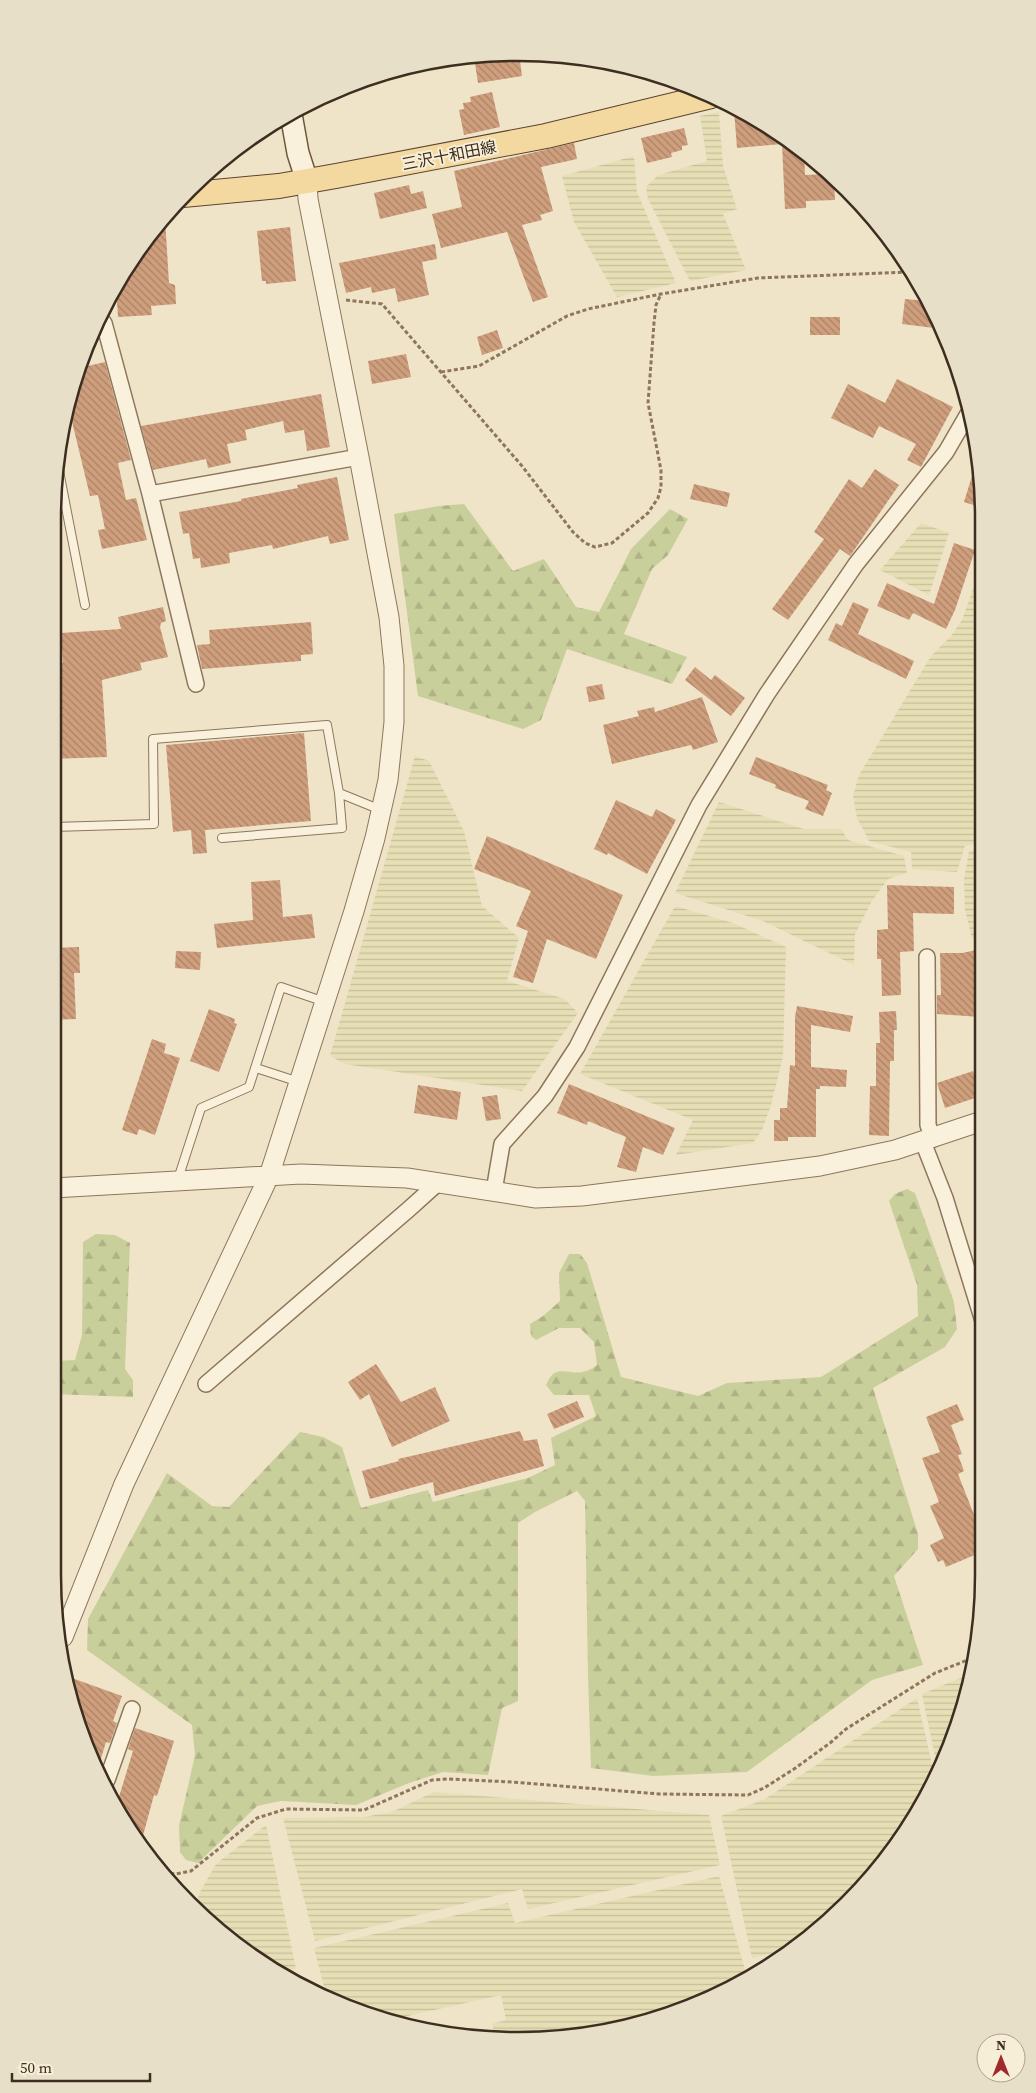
<svg xmlns="http://www.w3.org/2000/svg" width="1036" height="2093" font-family="'Source Serif 4','Noto Sans JP',serif">
<style>
.farmland{fill:url(#farmland-rules)}
.forest{fill:url(#forest-firs)}
.building{fill:url(#building-back-hatch)}
.lines{fill:none;stroke-linecap:round;stroke-linejoin:round}
.service-casing{stroke:#8d765c;stroke-width:10}
.minor-casing{stroke:#8d765c;stroke-width:18}
.tertiary-casing{stroke:#8d765c;stroke-width:21}
.secondary-casing{stroke:#6f573f;stroke-width:24}
.primary-casing{stroke:#5b4430;stroke-width:26}
.path{stroke:#8d765c;stroke-width:3;stroke-dasharray:4 2.5;stroke-linecap:butt}
.service{stroke:#faf1dc;stroke-width:8}
.minor{stroke:#faf1dc;stroke-width:15}
.tertiary{stroke:#faf1dc;stroke-width:19}
.secondary{stroke:#faf1dc;stroke-width:21}
.primary{stroke:#f3d9a0;stroke-width:24}
.labels{text-anchor:middle;stroke-width:4;stroke-linejoin:round;paint-order:stroke}
.street-label{font-size:16px;fill:#3d2e20;stroke:#f7eed8}
.rim{fill:none;stroke:#3d2e20;stroke-width:2.5}
</style>
<defs>
<pattern id="farmland-rules" width="6" height="5" patternUnits="userSpaceOnUse" patternTransform="scale(1.25)"><rect width="6" height="5" fill="#e6deb5"/><path d="M0 2.5h6" fill="none" stroke="#c6bf9b"/></pattern>
<pattern id="forest-firs" width="22" height="20" patternUnits="userSpaceOnUse" patternTransform="scale(1.25)"><rect width="22" height="20" fill="#c9cf9b"/><path d="M5 1l3.5 6h-7zM16 11l3.5 6h-7z" fill="#aeb285"/></pattern>
<pattern id="building-back-hatch" width="6" height="6" patternUnits="userSpaceOnUse" patternTransform="scale(1.25)"><rect width="6" height="6" fill="#cf9f7d"/><path d="M-1 5l2 2M0 0l6 6M5-1l2 2" fill="none" stroke="#a98266"/></pattern>
</defs>
<rect width="100%" height="100%" fill="#f0e4c8"/>
<path class="farmland" d="M 719,112 L 723,166 L 737,209 L 723,214 L 746,270 L 690,281 L 648,199 L 646,187 L 658,175 L 707,161 L 700,116 Z
M 634,156 L 637,192 L 676,283 L 617,297 L 574,222 L 562,176 Z
M 921,523 L 949,533 L 929,595 L 880,570 Z
M 980,569 L 981,843 L 965,846 L 957,872 L 912,869 L 911,852 L 869,841 L 857,818 L 853,796 L 859,775 L 931,656 L 951,636 L 962,620 Z
M 415,756 L 429,761 L 464,831 L 482,906 L 519,938 L 507,981 L 565,999 L 578,1013 L 522,1091 L 345,1064 L 330,1056 Z
M 719,802 L 804,829 L 841,829 L 848,840 L 904,856 L 907,873 L 888,879 L 872,901 L 855,934 L 854,965 L 763,921 L 675,893 Z
M 981,849 L 981,938 L 972,939 L 965,910 L 964,879 L 969,851 Z
M 675,906 L 733,923 L 786,947 L 783,1057 L 771,1105 L 762,1130 L 753,1143 L 676,1155 L 693,1120 L 580,1074 Z
M 972,1673 L 948,1753 L 938,1771 L 922,1694 Z
M 917,1698 L 935,1778 L 905,1833 L 847,1904 L 781,1951 L 752,1958 L 721,1816 L 765,1799 Z
M 434,1792 L 709,1815 L 720,1865 L 528,1909 L 522,1889 L 315,1941 L 283,1818 L 364,1817 L 392,1812 Z
M 266,1825 L 296,1969 L 279,1973 L 260,1962 L 196,1903 L 200,1892 L 216,1864 Z
M 719,1876 L 745,1970 L 759,1967 L 724,1992 L 578,2037 L 495,2034 L 492,2024 L 506,2020 L 501,1995 L 390,2020 L 340,2005 L 327,1998 L 314,1948 L 508,1903 L 515,1923 Z"/>
<path class="forest" d="M 464,504 L 513,571 L 544,559 L 576,607 L 599,612 L 631,549 L 670,509 L 688,519 L 668,555 L 652,569 L 624,634 L 687,657 L 672,684 L 567,649 L 541,720 L 523,729 L 418,696 L 394,514 L 439,506 Z
M 907,1189 L 915,1193 L 954,1302 L 957,1329 L 945,1347 L 873,1388 L 918,1534 L 918,1549 L 894,1576 L 923,1665 L 872,1680 L 747,1772 L 653,1776 L 591,1768 L 588,1677 L 585,1501 L 577,1491 L 535,1512 L 518,1523 L 518,1701 L 502,1708 L 488,1775 L 443,1772 L 409,1783 L 356,1805 L 281,1801 L 257,1806 L 198,1863 L 186,1860 L 180,1852 L 179,1826 L 195,1755 L 192,1725 L 87,1650 L 88,1619 L 167,1473 L 212,1506 L 229,1507 L 300,1432 L 323,1437 L 342,1447 L 361,1508 L 428,1490 L 433,1502 L 528,1478 L 555,1465 L 551,1438 L 596,1416 L 589,1395 L 554,1395 L 546,1385 C 556,1361 568,1377 586,1371 C 590,1370 594,1367 597,1365 L 594,1342 L 580,1328 L 559,1328 L 536,1340 L 531,1336 L 530,1324 L 543,1316 L 560,1301 L 559,1273 L 569,1254 L 580,1254 L 587,1263 L 621,1377 L 698,1396 L 727,1383 L 821,1377 L 918,1316 L 917,1285 L 889,1201 L 895,1194 Z
M 96,1234 L 115,1235 L 130,1243 L 125,1369 L 133,1380 L 133,1397 L 53,1394 L 53,1361 L 75,1360 L 82,1335 L 83,1242 Z"/>
<path class="building" d="M 519,53 L 522,76 L 478,83 L 474,57 L 492,55 L 492,57 Z
M 492,92 L 500,127 L 464,135 L 459,110 L 464,109 L 463,103 L 471,102 L 470,97 Z
M 734,110 L 801,149 L 804,151 L 805,175 L 827,174 L 834,182 L 835,200 L 806,201 L 806,208 L 785,209 L 782,144 L 737,148 Z
M 684,128 L 688,145 L 682,146 L 682,150 L 671,153 L 672,157 L 647,163 L 641,138 Z
M 574,143 L 577,159 L 541,167 L 553,211 L 540,215 L 542,220 L 522,225 L 548,297 L 533,302 L 507,232 L 441,248 L 432,214 L 462,207 L 454,171 Z
M 409,185 L 411,194 L 423,191 L 427,208 L 380,219 L 374,193 Z
M 165,218 L 169,283 L 175,285 L 176,304 L 151,306 L 152,315 L 118,317 L 116,288 L 131,259 Z
M 290,227 L 296,281 L 266,284 L 266,281 L 262,281 L 257,231 Z
M 435,244 L 437,259 L 422,262 L 429,295 L 398,302 L 395,288 L 372,293 L 371,287 L 346,293 L 339,263 Z
M 905,299 L 926,301 L 942,329 L 902,324 Z
M 810,317 L 840,317 L 840,335 L 810,335 Z
M 497,330 L 503,348 L 482,355 L 477,337 Z
M 406,354 L 411,377 L 372,384 L 368,361 Z
M 105,362 L 131,460 L 118,463 L 126,500 L 136,498 L 147,540 L 102,549 L 98,530 L 105,529 L 98,495 L 90,496 L 68,405 L 79,368 Z
M 897,379 L 953,407 L 921,467 L 907,460 L 916,444 L 879,426 L 873,438 L 831,418 L 848,384 L 885,403 Z
M 321,394 L 330,447 L 307,451 L 304,430 L 285,433 L 283,421 L 245,430 L 247,440 L 227,444 L 231,463 L 208,468 L 206,459 L 153,470 L 141,426 Z
M 976,463 L 980,463 L 980,507 L 964,502 Z
M 875,469 L 899,485 L 850,556 L 840,549 L 788,620 L 772,609 L 824,539 L 814,532 L 849,479 L 862,488 Z
M 337,477 L 349,540 L 330,544 L 328,536 L 273,549 L 272,545 L 229,553 L 230,563 L 201,568 L 200,558 L 193,559 L 189,533 L 183,534 L 179,512 L 241,501 L 241,499 L 298,488 L 297,485 Z
M 694,484 L 730,493 L 727,507 L 690,499 Z
M 954,543 L 975,550 L 955,610 L 946,629 L 913,613 L 909,620 L 877,606 L 887,583 L 934,604 Z
M 853,602 L 869,609 L 858,634 L 914,661 L 906,679 L 828,640 L 836,623 L 842,626 Z
M 163,607 L 166,621 L 161,623 L 160,627 L 168,657 L 140,663 L 142,670 L 102,680 L 107,757 L 52,759 L 52,663 L 63,663 L 61,633 L 121,629 L 118,617 Z
M 311,622 L 313,654 L 301,655 L 301,661 L 202,669 L 197,645 L 210,644 L 209,630 Z
M 695,667 L 711,680 L 715,675 L 745,698 L 731,716 L 685,680 Z
M 602,684 L 605,699 L 589,702 L 586,687 Z
M 702,697 L 718,742 L 693,750 L 691,745 L 612,764 L 603,725 L 639,716 L 637,711 L 654,707 L 655,712 Z
M 304,733 L 311,821 L 205,830 L 207,853 L 193,854 L 191,830 L 173,832 L 166,745 Z
M 756,757 L 828,785 L 826,790 L 832,793 L 823,816 L 805,809 L 809,801 L 775,788 L 776,785 L 749,774 Z
M 616,800 L 652,817 L 656,809 L 676,820 L 647,874 L 608,853 L 607,855 L 594,849 Z
M 487,836 L 623,895 L 596,959 L 547,939 L 533,983 L 513,977 L 528,931 L 516,926 L 531,891 L 474,869 Z
M 280,880 L 283,917 L 312,914 L 315,938 L 217,948 L 214,924 L 253,920 L 251,882 Z
M 887,885 L 954,887 L 954,914 L 913,913 L 914,951 L 900,952 L 901,995 L 882,996 L 881,959 L 877,959 L 877,930 L 888,929 Z
M 79,947 L 80,973 L 74,973 L 76,1019 L 52,1020 L 52,948 Z
M 981,949 L 981,1017 L 937,1014 L 937,995 L 941,995 L 940,953 L 962,953 Z
M 176,951 L 201,952 L 200,970 L 175,968 Z
M 797,1006 L 853,1016 L 850,1032 L 811,1025 L 811,1067 L 847,1070 L 846,1087 L 820,1086 L 820,1089 L 816,1089 L 816,1137 L 788,1137 L 788,1141 L 774,1141 L 774,1120 L 780,1120 L 780,1108 L 787,1108 L 790,1065 L 795,1066 L 795,1017 Z
M 209,1009 L 235,1019 L 234,1023 L 237,1024 L 219,1072 L 190,1061 Z
M 896,1011 L 897,1030 L 894,1030 L 894,1061 L 890,1061 L 889,1136 L 869,1135 L 870,1086 L 876,1086 L 876,1043 L 880,1043 L 879,1012 Z
M 152,1039 L 166,1044 L 164,1053 L 180,1058 L 155,1135 L 139,1129 L 137,1135 L 122,1130 Z
M 973,1071 L 981,1096 L 945,1108 L 937,1083 Z
M 569,1084 L 675,1128 L 663,1155 L 643,1147 L 636,1172 L 617,1167 L 626,1137 L 588,1121 L 587,1125 L 557,1113 Z
M 418,1085 L 461,1092 L 457,1120 L 414,1113 Z
M 497,1095 L 501,1119 L 486,1121 L 482,1097 Z
M 376,1364 L 401,1402 L 435,1387 L 450,1421 L 392,1447 L 369,1394 L 360,1400 L 348,1382 Z
M 577,1401 L 584,1417 L 554,1429 L 547,1414 Z
M 957,1404 L 964,1420 L 951,1425 L 962,1454 L 958,1455 L 964,1471 L 958,1474 L 978,1525 L 983,1522 L 983,1545 L 975,1549 L 977,1554 L 946,1567 L 943,1560 L 938,1562 L 930,1545 L 944,1538 L 930,1506 L 939,1502 L 922,1458 L 940,1452 L 926,1417 Z
M 520,1431 L 524,1441 L 537,1439 L 544,1466 L 435,1496 L 433,1482 L 370,1499 L 362,1471 L 399,1461 L 398,1459 Z
M 69,1677 L 122,1696 L 113,1721 L 117,1723 L 110,1743 L 106,1742 L 99,1765 L 77,1725 Z
M 135,1728 L 174,1741 L 157,1796 L 154,1795 L 141,1843 L 118,1800 L 133,1751 L 128,1749 Z"/>
<g class="lines">
<g class="service-casing">
<path id="service" d="M 58,466 L 85,605
M 53,827 L 154,824 L 153,739 L 327,725 L 339,793 L 381,810
M 222,838 L 342,828 L 339,793
M 256,1068 L 299,1082
M 178,1179 L 201,1108 L 249,1087 L 281,987 L 325,1002"/>
</g>
<g class="minor-casing">
<path id="minor" d="M 95,326 L 104,323 L 150,494 L 196,684
M 150,494 L 359,457
M 927,957 L 928,1125 L 933,1139
M 923,1142 L 945,1198 L 983,1321
M 494,1191 L 502,1144 L 545,1096 L 577,1047 L 699,805 L 767,694 L 856,564 L 946,452 L 968,414
M 206,1384 L 409,1209 L 439,1182
M 107,1780 L 132,1709"/>
</g>
<g class="tertiary-casing">
<path id="tertiary" d="M 53,1188 L 301,1174 L 407,1178 L 536,1198 L 582,1196 L 820,1166 L 895,1150 L 982,1121
M 63,1637 L 124,1484 L 269,1176 L 354,911 L 375,838 L 388,780 L 394,722 L 394,666 L 389,617 L 359,457 L 308,199 L 307,181"/>
</g>
<g class="secondary-casing">
<path id="secondary" d="M 291,114 L 298,153 L 307,181"/>
</g>
<g class="primary-casing">
<path id="primary" d="M 183,195 L 279,186 L 336,176 L 546,136 L 711,96"/>
</g>
<path class="path" d="M 346,300 L 382,304 L 522,466 L 573,532 L 585,543 L 595,547 L 612,543 L 648,513 L 658,498 L 661,487 L 661,470 L 648,403 L 654,323 L 656,305 L 661,294
M 441,372 L 479,366 L 567,316 L 588,309 L 661,294 L 758,278 L 909,272
M 164,1872 L 175,1874 L 191,1871 L 257,1818 L 286,1809 L 364,1810 L 432,1780 L 448,1779 L 512,1782 L 659,1794 L 748,1795 L 764,1788 L 794,1769 L 830,1743 L 846,1729 L 935,1673 L 975,1657"/>
<use href="#service" class="service"/>
<use href="#minor" class="minor"/>
<use href="#tertiary" class="tertiary"/>
<use href="#secondary" class="secondary"/>
<use href="#primary" class="primary"/>
</g>
<g class="labels">
<g class="street-label">
<text transform="translate(449 155) rotate(-11)" y="6">三沢十和田線</text>
</g>
</g>
<path d="M0 0H1036V2093H0ZM518 61H518A457 457 0 0 1 975 518V1575A457 457 0 0 1 518 2032H518A457 457 0 0 1 61 1575V518A457 457 0 0 1 518 61Z" fill="#e8dfc9" fill-rule="evenodd"/>
<path class="rim" d="M518 61H518A457 457 0 0 1 975 518V1575A457 457 0 0 1 518 2032H518A457 457 0 0 1 61 1575V518A457 457 0 0 1 518 61Z"/>
<g transform="translate(1001 2058)"><circle r="24" fill="#f7eed8" stroke="#ada18e"/>
<path d="M0-4L9 19L0 12L-9 19Z" fill="#9e2a2b"/>
<text y="-8" font-size="14" font-weight="bold" text-anchor="middle" fill="#3d2e20">N</text>
</g>
<path d="M12 2073v8h138v-8" fill="none" stroke="#3d2e20" stroke-width="2.5"/>
<text x="20" y="2073" font-size="15" fill="#3d2e20" stroke="#f7eed8" stroke-width="4" paint-order="stroke">50 m</text>
</svg>
